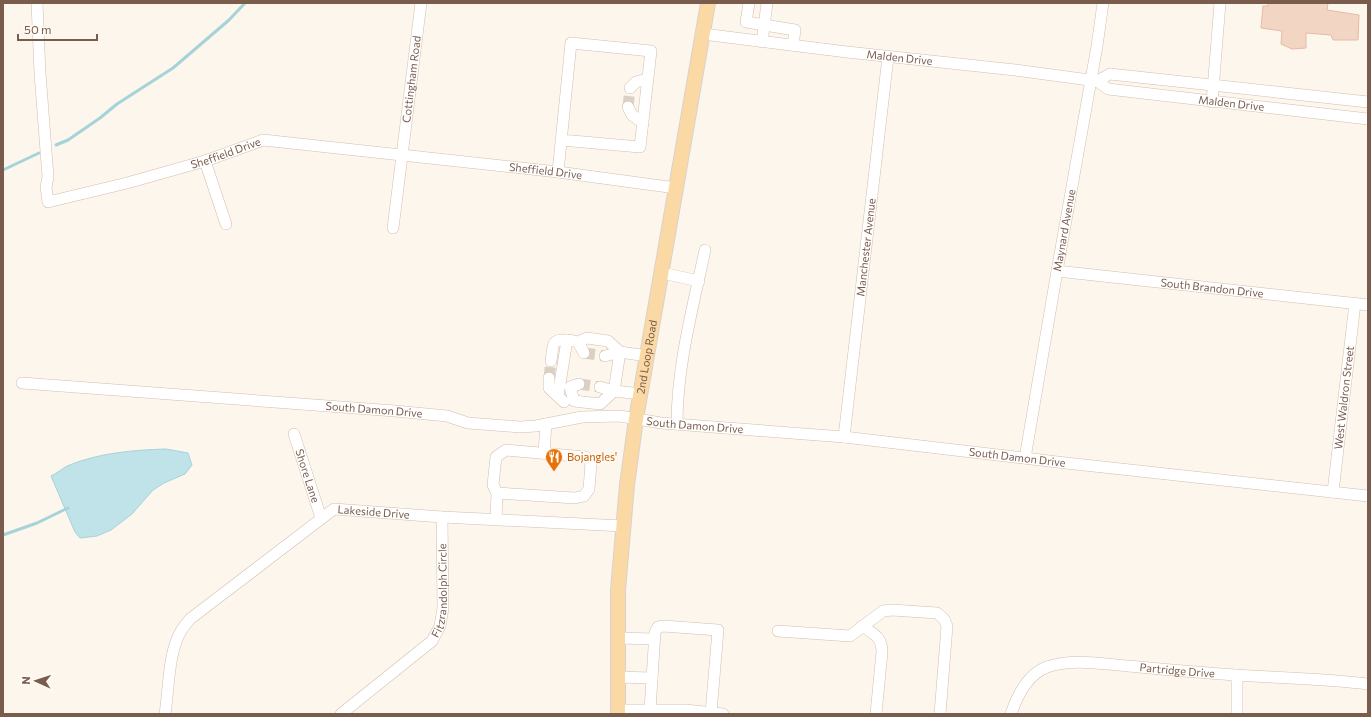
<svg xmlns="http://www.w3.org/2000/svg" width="1371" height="717" font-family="Commissioner,sans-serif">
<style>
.water{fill:#bfe3e8;stroke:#a5d3da}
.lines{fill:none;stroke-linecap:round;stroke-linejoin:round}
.stream{stroke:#a5d3da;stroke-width:3}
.building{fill:#f3d5c3;stroke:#e6bba3}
.minor-tunnel{stroke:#dcd0c4;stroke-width:11;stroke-dasharray:11 5.5;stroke-linecap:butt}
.minor-casing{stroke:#d1beb0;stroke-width:12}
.major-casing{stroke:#dad1cd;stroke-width:16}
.minor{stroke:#fff;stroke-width:11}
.major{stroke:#fbd9a5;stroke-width:14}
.labels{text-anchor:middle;stroke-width:3.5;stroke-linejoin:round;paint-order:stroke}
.street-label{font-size:11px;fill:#7a5c4d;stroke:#fffaf3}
.food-label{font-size:11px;fill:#c56008;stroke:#fffaf3;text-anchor:start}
</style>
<rect width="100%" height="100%" fill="#fdf6ec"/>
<path class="water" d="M 166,449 L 188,453 L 192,465 L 185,474 L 164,483 L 153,490 L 132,514 L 111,530 L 97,536 L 80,538 L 75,532 L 51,476 C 57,473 62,469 67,466 C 98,453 133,450 166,449 Z"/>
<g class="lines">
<path class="stream" d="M 56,145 L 68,140 L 100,118 L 117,104 L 173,68 L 229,20 L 245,3
M 3,170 L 39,153
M 3,535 L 37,523 L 68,508"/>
</g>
<path class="building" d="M 1268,3 L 1328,3 L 1327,10 L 1359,15 L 1358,40 L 1333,40 L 1331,35 L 1306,33 L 1306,48 L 1292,49 L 1281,44 L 1282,31 L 1261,28 L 1263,6 L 1268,6 Z"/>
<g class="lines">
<path class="minor-tunnel" d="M 628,107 L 630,88
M 584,353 L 605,356
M 549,378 L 551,361
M 579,384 L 600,387"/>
<g class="minor-casing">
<g id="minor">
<path id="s1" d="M 37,3 L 40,73 L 48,177 L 46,187 L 48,202 L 127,183 L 205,161 L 263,140 L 558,172 L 676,188"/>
<path d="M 749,3 L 746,22 L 795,30 L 793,45"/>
<path id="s2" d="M 703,34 L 847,52 L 1015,70 L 1097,81"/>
<path d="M 762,42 L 767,3"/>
<path d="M 630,88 L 636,82 L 647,79"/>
<path d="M 1212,102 L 1220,3"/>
<path id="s3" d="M 1368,102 L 1110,74 L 1097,81 L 1108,89 L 1368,119"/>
<path d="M 628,107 L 632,115 L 643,123"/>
<path d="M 205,161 L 226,224"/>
<path d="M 558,172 L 571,43 L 651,51 L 640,147 L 561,140"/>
<path id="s4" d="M 393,228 L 421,3"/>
<path id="s5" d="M 1057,271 L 1368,305"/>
<path d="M 662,273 L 699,281"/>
<path d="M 584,353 L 578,342 L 587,338 L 608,341 L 620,352 L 647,356"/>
<path d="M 605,356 L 620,352 L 614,391 L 641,394"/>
<path d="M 551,361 C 554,341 551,338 574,341"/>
<path d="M 549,378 L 549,388 L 564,402"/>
<path id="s6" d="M 22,383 L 395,411 L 447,416 L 468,423 L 520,427 L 536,426 L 582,417 L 620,416 L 661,423 L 844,437 L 1066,463 L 1368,496"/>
<path d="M 579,384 L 570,387 L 574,401 L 600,404 L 614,391 L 600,387"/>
<path d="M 558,396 L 567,340"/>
<path d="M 677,424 C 677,365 693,307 705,250"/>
<path id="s7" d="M 294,434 L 321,518"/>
<path id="s8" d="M 844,437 L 888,57"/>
<path d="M 544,453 L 546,424"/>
<path id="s9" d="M 1025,458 L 1057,271 L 1097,46 L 1103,3"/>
<path id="s10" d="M 1333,492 L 1355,303"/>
<path d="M 496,520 L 497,493 L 575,498 L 584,496 L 589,489 L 591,463 L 586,457 L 506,450 L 496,457 L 493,485 L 497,493"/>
<path d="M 862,626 C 874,634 882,637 882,652 L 876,714"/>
<path d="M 778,631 L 850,636 L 883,611 L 892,610 L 937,613 L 944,619 L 947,626 L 940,714"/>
<path d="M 617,638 L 654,639"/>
<path d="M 1237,675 L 1237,714"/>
<path d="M 617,677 L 652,678"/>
<path d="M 618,710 L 685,710 L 723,714"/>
<path d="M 650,710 L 655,632 L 658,627 L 663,626 L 718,630 L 711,713"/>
<path id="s11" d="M 165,714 C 169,689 168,653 181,631 C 183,627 187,623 190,619 L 334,509 L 442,517 L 623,526"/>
<path id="s12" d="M 341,714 L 432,641 L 440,626 L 443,608 L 442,517"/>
<path id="s13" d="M 1011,714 C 1017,696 1028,674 1047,667 C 1073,658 1101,664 1128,666 C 1160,669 1191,672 1222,674 C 1271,678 1320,678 1368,684"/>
</g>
</g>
<g class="major-casing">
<g id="major">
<path id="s14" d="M 618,714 L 618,590 L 627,485 L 636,419 L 708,3"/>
</g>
</g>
<use href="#minor" class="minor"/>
<use href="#major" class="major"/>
</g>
<defs>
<g id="restaurant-pin" transform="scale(0.9)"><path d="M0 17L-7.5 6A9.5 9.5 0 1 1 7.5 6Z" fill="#e8710a" stroke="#fffaf3"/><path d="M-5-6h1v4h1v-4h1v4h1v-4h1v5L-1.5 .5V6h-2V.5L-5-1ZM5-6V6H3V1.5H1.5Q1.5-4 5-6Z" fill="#fff"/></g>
</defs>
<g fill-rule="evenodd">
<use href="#restaurant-pin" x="554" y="457"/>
</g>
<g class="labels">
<g class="street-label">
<text dy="4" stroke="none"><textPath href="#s2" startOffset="198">Malden Drive</textPath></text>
<text dy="4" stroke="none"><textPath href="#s4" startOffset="150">Cottingham Road</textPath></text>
<text dy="4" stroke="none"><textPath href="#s3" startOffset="412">Malden Drive</textPath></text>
<text dy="4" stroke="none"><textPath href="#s1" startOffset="384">Sheffield Drive</textPath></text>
<text dy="4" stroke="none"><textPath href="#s1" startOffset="708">Sheffield Drive</textPath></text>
<text dy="4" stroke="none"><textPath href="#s9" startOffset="231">Maynard Avenue</textPath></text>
<text dy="4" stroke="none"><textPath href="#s8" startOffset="191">Manchester Avenue</textPath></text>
<text dy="4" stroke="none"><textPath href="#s5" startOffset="156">South Brandon Drive</textPath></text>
<text dy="4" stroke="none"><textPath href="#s14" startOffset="359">2nd Loop Road</textPath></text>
<text dy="4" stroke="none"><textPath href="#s10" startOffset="95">West Waldron Street</textPath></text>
<text dy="4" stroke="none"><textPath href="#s6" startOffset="353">South Damon Drive</textPath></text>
<text dy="4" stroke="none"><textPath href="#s6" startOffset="677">South Damon Drive</textPath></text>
<text dy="4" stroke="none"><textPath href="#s6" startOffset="1001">South Damon Drive</textPath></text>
<text dy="4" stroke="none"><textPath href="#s7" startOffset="44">Shore Lane</textPath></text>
<text dy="4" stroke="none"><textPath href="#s11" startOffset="321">Lakeside Drive</textPath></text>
<text dy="4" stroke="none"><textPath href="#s12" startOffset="169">Fitzrandolph Circle</textPath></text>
<text dy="4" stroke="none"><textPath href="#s13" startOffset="192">Partridge Drive</textPath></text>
</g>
<g class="food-label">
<text x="567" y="461">Bojangles'</text>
</g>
</g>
<rect width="1371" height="717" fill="none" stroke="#7a5c4d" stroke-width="8"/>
<g transform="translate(36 681) rotate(273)" stroke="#fffaf3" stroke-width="3" paint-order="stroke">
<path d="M0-3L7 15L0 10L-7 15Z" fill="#7a5c4d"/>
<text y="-6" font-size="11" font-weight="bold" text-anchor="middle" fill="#7a5c4d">N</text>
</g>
<path d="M18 34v6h79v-6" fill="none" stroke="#7a5c4d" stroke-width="2"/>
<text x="24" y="34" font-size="12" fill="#7a5c4d" stroke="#fffaf3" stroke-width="3" paint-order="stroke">50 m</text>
</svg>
